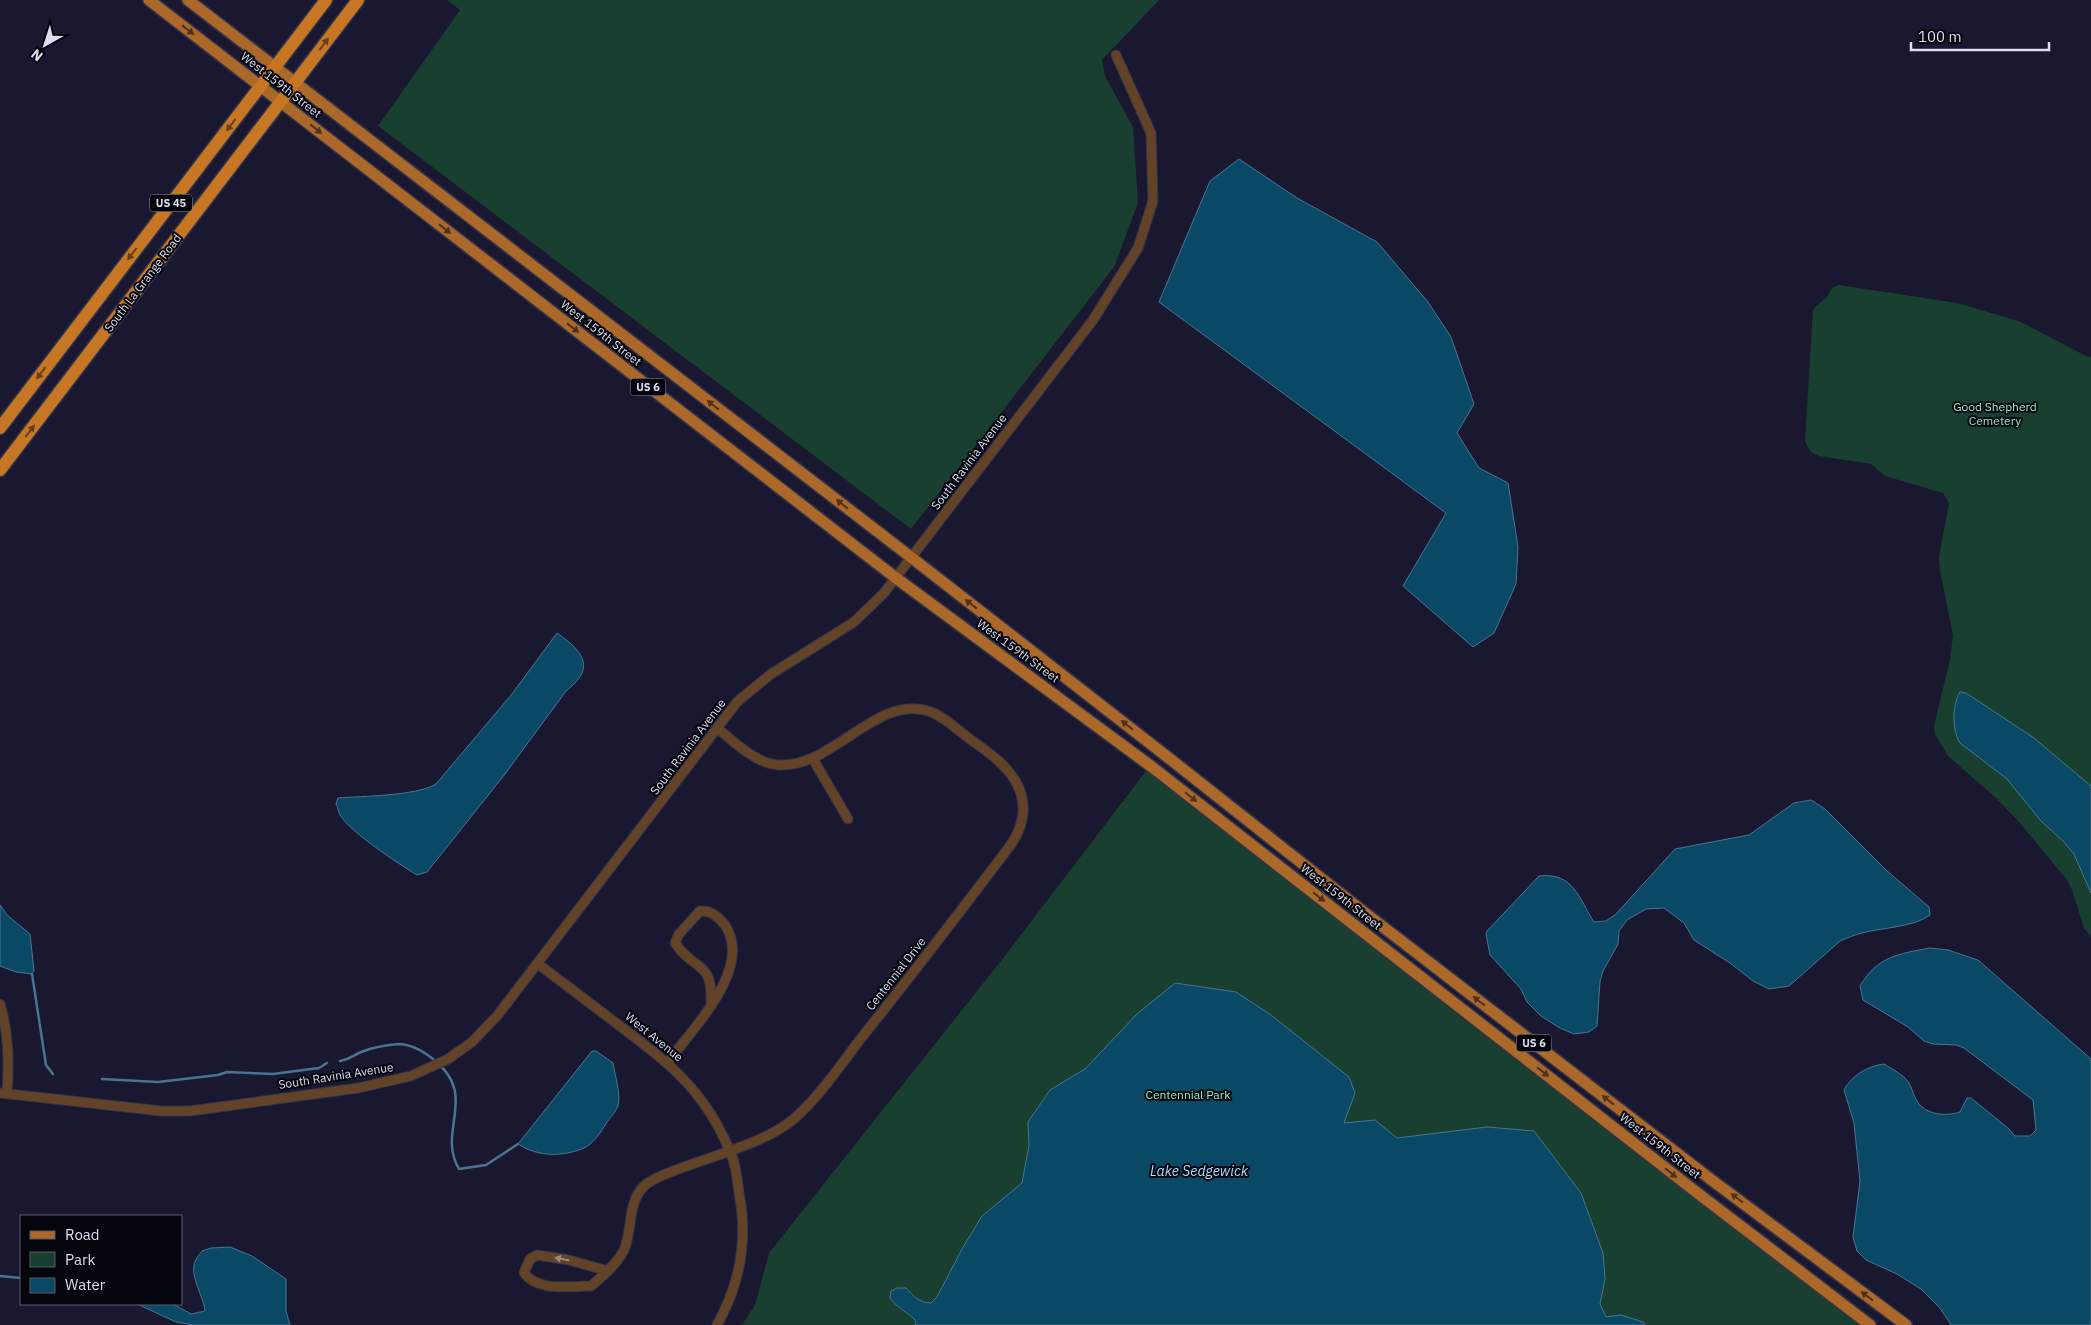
<svg xmlns="http://www.w3.org/2000/svg" width="2091" height="1325" font-family="'IBM Plex Sans',sans-serif">
<style>
.green{fill:#183f2f}
.water{fill:#0a4965;stroke:#49768e}
.lines{fill:none;stroke-linecap:round;stroke-linejoin:round}
.stream{stroke:#49768e;stroke-width:2.5}
.minor-casing{stroke:#34344b;stroke-width:11}
.major-casing{stroke:#34344b;stroke-width:14}
.highway-casing{stroke:#34344b;stroke-width:15}
.minor{stroke:#634327;stroke-width:9}
.major{stroke:#ab6828;stroke-width:11}
.highway{stroke:#c77724;stroke-width:12}
.oneway{fill:#50321a}
.oneway2{fill:#663e19}
.oneway3{fill:#9a8981}
.labels{text-anchor:middle;stroke-width:4;stroke-linejoin:round;paint-order:stroke}
.shield{fill:#05050e;stroke:#9c9dac;stroke-width:1}
.shield-label{font-size:11px;font-weight:bold;fill:#dddeef}
.street-label{font-size:12px;fill:#dddeef;stroke:#05050e}
.park-label{font-size:12px;fill:#94efc6;stroke:#05050e}
.water-label{font-size:14px;font-style:italic;fill:#aedefb;stroke:#05050e}
</style>
<rect width="100%" height="100%" fill="#191830"/>
<path class="green" d="M 447,0 L 1159,0 L 1102,60 L 1105,76 L 1133,127 L 1138,203 L 1114,267 L 911,529 L 378,126 L 460,10 Z
M 1839,285 L 1957,303 L 2019,321 L 2086,356 L 2091,357 L 2091,937 L 2084,928 L 2072,890 L 2067,880 L 2019,822 L 1996,798 L 1948,756 L 1935,734 L 1934,726 L 1950,660 L 1953,635 L 1940,571 L 1939,557 L 1949,503 L 1943,493 L 1885,476 L 1871,464 L 1819,456 C 1810,453 1808,449 1805,440 L 1813,310 C 1820,301 1827,300 1832,288 Z
M 1146,771 L 1206,814 L 1468,1023 L 1859,1325 L 742,1325 L 755,1305 L 769,1253 L 1004,957 Z"/>
<path class="water" d="M 1239,159 L 1297,198 L 1377,242 L 1428,302 L 1451,337 L 1474,404 L 1457,433 L 1479,468 L 1508,483 L 1518,547 L 1516,584 L 1494,633 L 1473,647 L 1403,586 L 1446,513 L 1159,302 L 1210,181 Z
M 557,633 C 584,652 596,668 566,691 L 505,774 L 427,872 L 417,875 C 399,864 350,832 340,815 C 338,811 338,807 336,804 L 338,798 C 362,796 417,796 436,784 L 512,694 Z
M 1960,692 L 1966,693 L 2034,738 L 2091,786 L 2091,893 L 2074,854 L 2063,841 L 2041,821 L 2007,779 L 1960,743 C 1952,730 1952,705 1960,692 Z
M 1811,800 L 1825,809 L 1886,870 L 1929,907 L 1930,915 C 1915,927 1880,928 1862,933 C 1854,935 1847,938 1840,941 L 1789,986 L 1769,989 L 1753,981 L 1730,963 L 1694,940 L 1684,923 L 1664,908 L 1646,909 L 1627,920 L 1619,931 L 1618,944 L 1603,971 L 1600,981 L 1597,1026 L 1589,1032 L 1574,1034 L 1560,1028 L 1541,1016 L 1527,1002 L 1521,989 L 1490,955 L 1486,934 L 1487,931 L 1539,876 C 1574,872 1579,899 1594,922 L 1606,921 L 1616,914 L 1675,849 L 1749,835 L 1794,803 Z
M 0,905 L 7,915 L 30,934 L 34,971 L 32,974 L 16,972 L 0,966 Z
M 1930,948 L 1948,950 L 1978,960 L 2091,1059 L 2091,1325 L 1951,1325 L 1940,1308 L 1921,1289 L 1897,1274 L 1866,1260 L 1857,1251 L 1853,1237 L 1860,1181 L 1854,1123 L 1844,1090 C 1852,1075 1868,1066 1884,1064 C 1892,1069 1903,1074 1909,1083 C 1913,1090 1915,1102 1922,1107 C 1931,1115 1948,1116 1960,1112 L 1967,1098 L 1971,1098 L 2009,1129 L 2015,1136 L 2030,1136 L 2036,1130 L 2033,1100 L 1964,1048 L 1956,1045 L 1933,1044 L 1924,1041 L 1908,1027 L 1863,1000 L 1860,986 C 1878,956 1898,954 1930,948 Z
M 1175,983 L 1236,992 L 1271,1015 L 1349,1077 L 1355,1093 L 1344,1123 L 1375,1120 L 1397,1138 L 1487,1127 L 1534,1131 L 1581,1193 L 1603,1253 L 1605,1279 L 1600,1304 L 1606,1317 L 1621,1315 L 1643,1322 L 1645,1325 L 915,1325 L 916,1321 C 908,1312 897,1308 890,1298 L 891,1291 L 897,1288 L 906,1288 C 914,1296 919,1303 931,1303 L 937,1297 L 962,1249 L 982,1216 L 1022,1183 L 1029,1145 L 1028,1122 L 1050,1090 L 1085,1069 L 1137,1014 Z
M 592,1051 L 596,1051 L 613,1063 C 615,1076 621,1093 618,1106 C 616,1111 611,1117 607,1122 C 602,1131 593,1144 584,1148 C 563,1157 538,1157 518,1144 Z
M 230,1247 L 252,1256 L 286,1279 L 286,1311 L 290,1325 L 193,1325 L 176,1322 L 137,1304 L 173,1304 L 191,1314 L 205,1311 C 204,1298 191,1278 194,1265 C 194,1261 199,1255 202,1251 L 211,1248 Z"/>
<g class="lines">
<path class="stream" d="M 32,974 L 46,1065 L 53,1074
M 340,1061 C 352,1059 354,1054 364,1051 C 374,1047 388,1045 398,1044 C 411,1044 423,1051 433,1059 C 480,1096 436,1130 459,1169 L 486,1165 L 518,1144
M 102,1079 L 158,1082 L 218,1075 L 227,1072 L 273,1074 L 319,1068 L 327,1063
M 0,1276 L 21,1278"/>
<g class="minor-casing">
<path id="minor" d="M 813,759 L 848,819
M 538,964 C 565,984 592,1005 620,1026 C 669,1063 704,1090 729,1149 C 736,1163 737,1178 739,1193 C 748,1239 740,1284 717,1325
M 0,1004 C 9,1034 9,1063 7,1094
M 668,1062 C 692,1029 754,968 725,925 C 719,917 711,910 700,911 L 679,934 L 675,943 C 694,972 713,959 711,1004
M 0,1093 L 161,1111 L 190,1111 L 358,1088 L 411,1076 L 448,1059 L 472,1042 L 497,1016 L 737,702 L 771,674 L 854,622 L 884,593 L 1093,320 L 1138,248 L 1153,201 L 1151,133 L 1116,55
M 608,1271 L 569,1260 L 537,1255 L 530,1259 L 524,1273 C 538,1292 570,1286 591,1286 C 603,1276 617,1264 624,1250 C 633,1229 627,1203 644,1186 C 654,1177 669,1173 681,1168 C 716,1155 767,1142 795,1118 C 821,1095 841,1064 862,1037 C 913,974 961,910 1010,846 C 1024,826 1028,804 1016,782 C 1005,762 983,749 966,736 C 954,727 942,715 928,711 C 875,695 833,768 779,765 C 756,764 735,742 718,729"/>
</g>
<g class="major-casing">
<path id="major" d="M 149,0 L 896,578 L 1152,767 L 1700,1195 L 1870,1325
M 188,0 L 912,558 L 1165,755 L 1365,913 L 1713,1181 L 1906,1325"/>
</g>
<g class="highway-casing">
<path id="highway" d="M 0,428 L 326,0
M 0,470 L 358,0"/>
</g>
<use href="#minor" class="minor"/>
<use href="#major" class="major"/>
<use href="#highway" class="highway"/>
</g>
<defs><path id="oneway-solid" d="M-6-.8H1V-3.2L6.5 0L1 3.2V.8H-6Z" transform="scale(1.25)"/></defs>
<g class="oneway">
<use href="#oneway-solid" transform="translate(188 30) rotate(38)"/>
<use href="#oneway-solid" transform="translate(316 129) rotate(38)"/>
<use href="#oneway-solid" transform="translate(445 229) rotate(38)"/>
<use href="#oneway-solid" transform="translate(573 328) rotate(38)"/>
<use href="#oneway-solid" transform="translate(713 405) rotate(-142)"/>
<use href="#oneway-solid" transform="translate(842 504) rotate(-142)"/>
<use href="#oneway-solid" transform="translate(971 604) rotate(-142)"/>
<use href="#oneway-solid" transform="translate(1127 725) rotate(-142)"/>
<use href="#oneway-solid" transform="translate(1191 797) rotate(38)"/>
<use href="#oneway-solid" transform="translate(1319 897) rotate(38)"/>
<use href="#oneway-solid" transform="translate(1479 1001) rotate(-142)"/>
<use href="#oneway-solid" transform="translate(1543 1072) rotate(38)"/>
<use href="#oneway-solid" transform="translate(1608 1100) rotate(-142)"/>
<use href="#oneway-solid" transform="translate(1671 1173) rotate(38)"/>
<use href="#oneway-solid" transform="translate(1737 1198) rotate(-143)"/>
<use href="#oneway-solid" transform="translate(1867 1296) rotate(-143)"/>
</g>
<g class="oneway2">
<use href="#oneway-solid" transform="translate(324 44) rotate(-53)"/>
<use href="#oneway-solid" transform="translate(231 125) rotate(127)"/>
<use href="#oneway-solid" transform="translate(132 254) rotate(127)"/>
<use href="#oneway-solid" transform="translate(41 373) rotate(127)"/>
<use href="#oneway-solid" transform="translate(30 431) rotate(-52)"/>
</g>
<use class="oneway3" href="#oneway-solid" transform="translate(562 1259) rotate(-169)"/>
<g class="labels">
<g class="shield">
<rect x="150" y="194.5" width="42" height="17" rx="4"/>
<rect x="630.5" y="378.5" width="35" height="17" rx="4"/>
<rect x="1516.5" y="1034.5" width="35" height="17" rx="4"/>
</g>
<g class="shield-label">
<text x="171" y="207">US 45</text>
<text x="648" y="391">US 6</text>
<text x="1534" y="1047">US 6</text>
</g>
<g class="street-label">
<text transform="translate(281 85) rotate(38)" y="4">West 159th Street</text>
<text transform="translate(143 283) rotate(-53)" y="4">South La Grange Road</text>
<text transform="translate(601 333) rotate(38)" y="4">West 159th Street</text>
<text transform="translate(969 462) rotate(-53)" y="4">South Ravinia Avenue</text>
<text transform="translate(1018 651) rotate(36)" y="4">West 159th Street</text>
<text transform="translate(688 747) rotate(-53)" y="4">South Ravinia Avenue</text>
<text transform="translate(1341 897) rotate(38)" y="4">West 159th Street</text>
<text transform="translate(896 974) rotate(-52)" y="4">Centennial Drive</text>
<text transform="translate(654 1037) rotate(39)" y="4">West Avenue</text>
<text transform="translate(336 1076) rotate(-9)" y="4">South Ravinia Avenue</text>
<text transform="translate(1660 1146) rotate(38)" y="4">West 159th Street</text>
</g>
<g class="park-label">
<text x="1995" y="411">Good Shepherd<tspan x="1995" dy="14">Cemetery</tspan></text>
<text x="1188" y="1099">Centennial Park</text>
</g>
<g class="water-label">
<text x="1199" y="1176">Lake Sedgewick</text>
</g>
</g>
<rect x="20" y="1215" width="162" height="90" fill="#05050e" stroke="#5b5c68"/>
<rect x="30" y="1231" width="25" height="8" fill="#ab6828" stroke="#5b5c68"/>
<text x="65" y="1240" font-size="15" fill="#dddeef">Road</text>
<rect x="30" y="1252" width="25" height="15" fill="#183f2f" stroke="#5b5c68"/>
<text x="65" y="1265" font-size="15" fill="#dddeef">Park</text>
<rect x="30" y="1278" width="25" height="15" fill="#0a4965" stroke="#5b5c68"/>
<text x="65" y="1290" font-size="15" fill="#dddeef">Water</text>
<g transform="translate(45 45) rotate(219)" stroke="#05050e" stroke-width="4" paint-order="stroke">
<path d="M0-4L9 19L0 12L-9 19Z" fill="#dddeef"/>
<text y="-8" font-size="14" font-weight="bold" text-anchor="middle" fill="#dddeef">N</text>
</g>
<path d="M1911 42v8h138v-8" fill="none" stroke="#dddeef" stroke-width="2.5"/>
<text x="1918" y="42" font-size="15" fill="#dddeef" stroke="#05050e" stroke-width="4" paint-order="stroke">100 m</text>
</svg>
